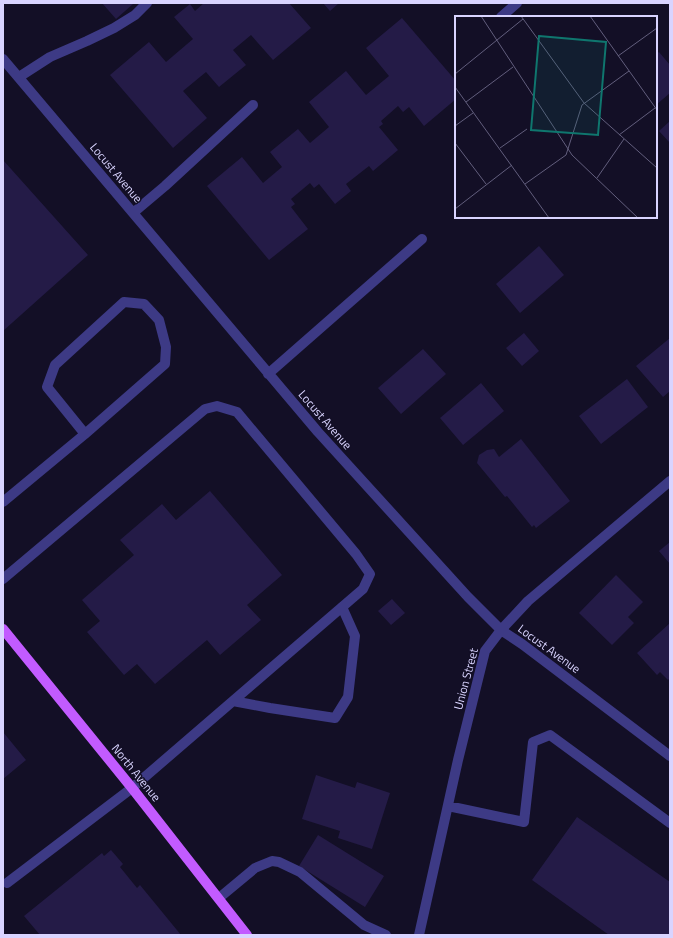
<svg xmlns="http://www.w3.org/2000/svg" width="673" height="938" font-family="'Titillium Web',sans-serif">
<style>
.building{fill:#241b47}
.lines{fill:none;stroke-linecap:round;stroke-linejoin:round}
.minor{stroke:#3d3a85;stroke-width:10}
.major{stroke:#c25bff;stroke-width:10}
.labels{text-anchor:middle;stroke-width:3;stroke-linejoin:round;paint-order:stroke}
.street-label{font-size:12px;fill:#d9d4ff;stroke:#130f26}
.inset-road{fill:none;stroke:#625e7d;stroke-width:1}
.view{fill:#0f766e;fill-opacity:0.15;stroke:#0f766e;stroke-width:2}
.inset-edge{fill:none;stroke:#d9d4ff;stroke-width:2}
</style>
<rect width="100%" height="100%" fill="#130f26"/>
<path class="building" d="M 102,3 L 131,3 L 133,4 L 116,19 Z
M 204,3 L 289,3 L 311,28 L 273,60 L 251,35 L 233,50 L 246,65 L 219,87 L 206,72 L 183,91 L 207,118 L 173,148 L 110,75 L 149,42 L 166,62 L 193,39 L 174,17 L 190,4 L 195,11 Z
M 323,3 L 339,3 L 330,11 Z
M 402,18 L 456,81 L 456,99 L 424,126 L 409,107 L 403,112 L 398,106 L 381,121 L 383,124 L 379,127 L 398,150 L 373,171 L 369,166 L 346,184 L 351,191 L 335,204 L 319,184 L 314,188 L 310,183 L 291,199 L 295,204 L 291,207 L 308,229 L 269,260 L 207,186 L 242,157 L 263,183 L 282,167 L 270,152 L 298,129 L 310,143 L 329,127 L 309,102 L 346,71 L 366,95 L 389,76 L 366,48 Z
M 659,52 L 670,65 L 670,93 L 656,105 L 656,54 Z
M 670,121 L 670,143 L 659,131 Z
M 3,160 L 88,255 L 3,331 Z
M 539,246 L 564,275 L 520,313 L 496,284 Z
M 524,333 L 539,351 L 522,366 L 506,348 Z
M 670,338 L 670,391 L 663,397 L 636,366 Z
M 423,349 L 446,374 L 401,414 L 378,388 Z
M 627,379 L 648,407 L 601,444 L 579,416 Z
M 481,383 L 504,411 L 463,445 L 440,418 Z
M 521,439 L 570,501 L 536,528 L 534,525 L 532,527 L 507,496 L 505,497 L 477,463 L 479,455 L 487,450 L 494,449 L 499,457 Z
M 210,491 L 282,575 L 247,605 L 261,620 L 220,655 L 207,640 L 155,684 L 137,664 L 124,675 L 87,632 L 100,621 L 82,600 L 134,555 L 120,540 L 162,504 L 176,520 Z
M 670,542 L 670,564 L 659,551 Z
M 616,575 L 643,602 L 628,617 L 634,623 L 612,645 L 579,613 Z
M 392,599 L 405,613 L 391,625 L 378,611 Z
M 670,623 L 670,678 L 668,680 L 660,672 L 657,675 L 637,653 Z
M 3,732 L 26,760 L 3,779 Z
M 316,775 L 355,788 L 357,782 L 390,793 L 372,849 L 338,838 L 340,831 L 302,819 Z
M 577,817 L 670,882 L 670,935 L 609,935 L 532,880 Z
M 318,835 L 384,876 L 365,907 L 299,866 Z
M 111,850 L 123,864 L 120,867 L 137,888 L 140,885 L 181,935 L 40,935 L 24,916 L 102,853 L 104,856 Z"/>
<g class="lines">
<path class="minor" d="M 501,17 L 517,3
M 3,59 L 318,432 L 468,597 L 501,630 L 522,644 L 670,756
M 19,77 L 50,57 L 87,41 L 114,28 L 135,15 L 147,3
M 133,213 L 165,186 L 253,105
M 268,374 L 422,239
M 3,502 L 85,434 L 165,364 L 166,347 L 159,320 L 144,304 L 124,302 L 55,365 L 47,387 L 85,434
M 3,579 L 205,409 L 217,406 L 237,412 L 356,554 L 370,574 L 363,589 L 132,788 L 7,883
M 233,701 L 270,708 L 335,718 L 348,697 L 355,636 L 342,607
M 448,806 L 524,822 L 533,742 L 550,735 L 670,823
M 219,898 L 255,868 L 272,861 L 279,862 L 300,872 L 364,925 L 386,935
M 419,935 L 458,760 L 485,651 L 501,630 L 528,601 L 670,481"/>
<path class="major" d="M 3,629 L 132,788 L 247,935"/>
</g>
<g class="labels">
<g class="street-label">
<text transform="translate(116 173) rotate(50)" y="4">Locust Avenue</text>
<text transform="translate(325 420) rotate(49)" y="4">Locust Avenue</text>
<text transform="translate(549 649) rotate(36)" y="4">Locust Avenue</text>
<text transform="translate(466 679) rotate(-75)" y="4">Union Street</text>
<text transform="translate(136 773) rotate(51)" y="4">North Avenue</text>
</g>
</g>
<g transform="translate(455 16)">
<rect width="202" height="202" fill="#130f26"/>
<path class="inset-road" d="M 26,0 L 117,139 L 183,202M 66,0 L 129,87 L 202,152M 135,0 L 202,94M 163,40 L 202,12M 0,58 L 68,3M 0,71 L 94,202M 11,86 L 58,51M 0,110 L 18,97M 164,119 L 200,92M 0,127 L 31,168M 45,132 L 72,113M 142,162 L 169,123M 70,168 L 111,139 L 127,89 L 174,55M 0,193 L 57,149"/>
<path class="view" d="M 84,20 L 151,26 L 143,119 L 76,114 Z"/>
<rect width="202" height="202" class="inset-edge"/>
</g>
<rect width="673" height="938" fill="none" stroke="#d9d4ff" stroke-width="8"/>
</svg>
